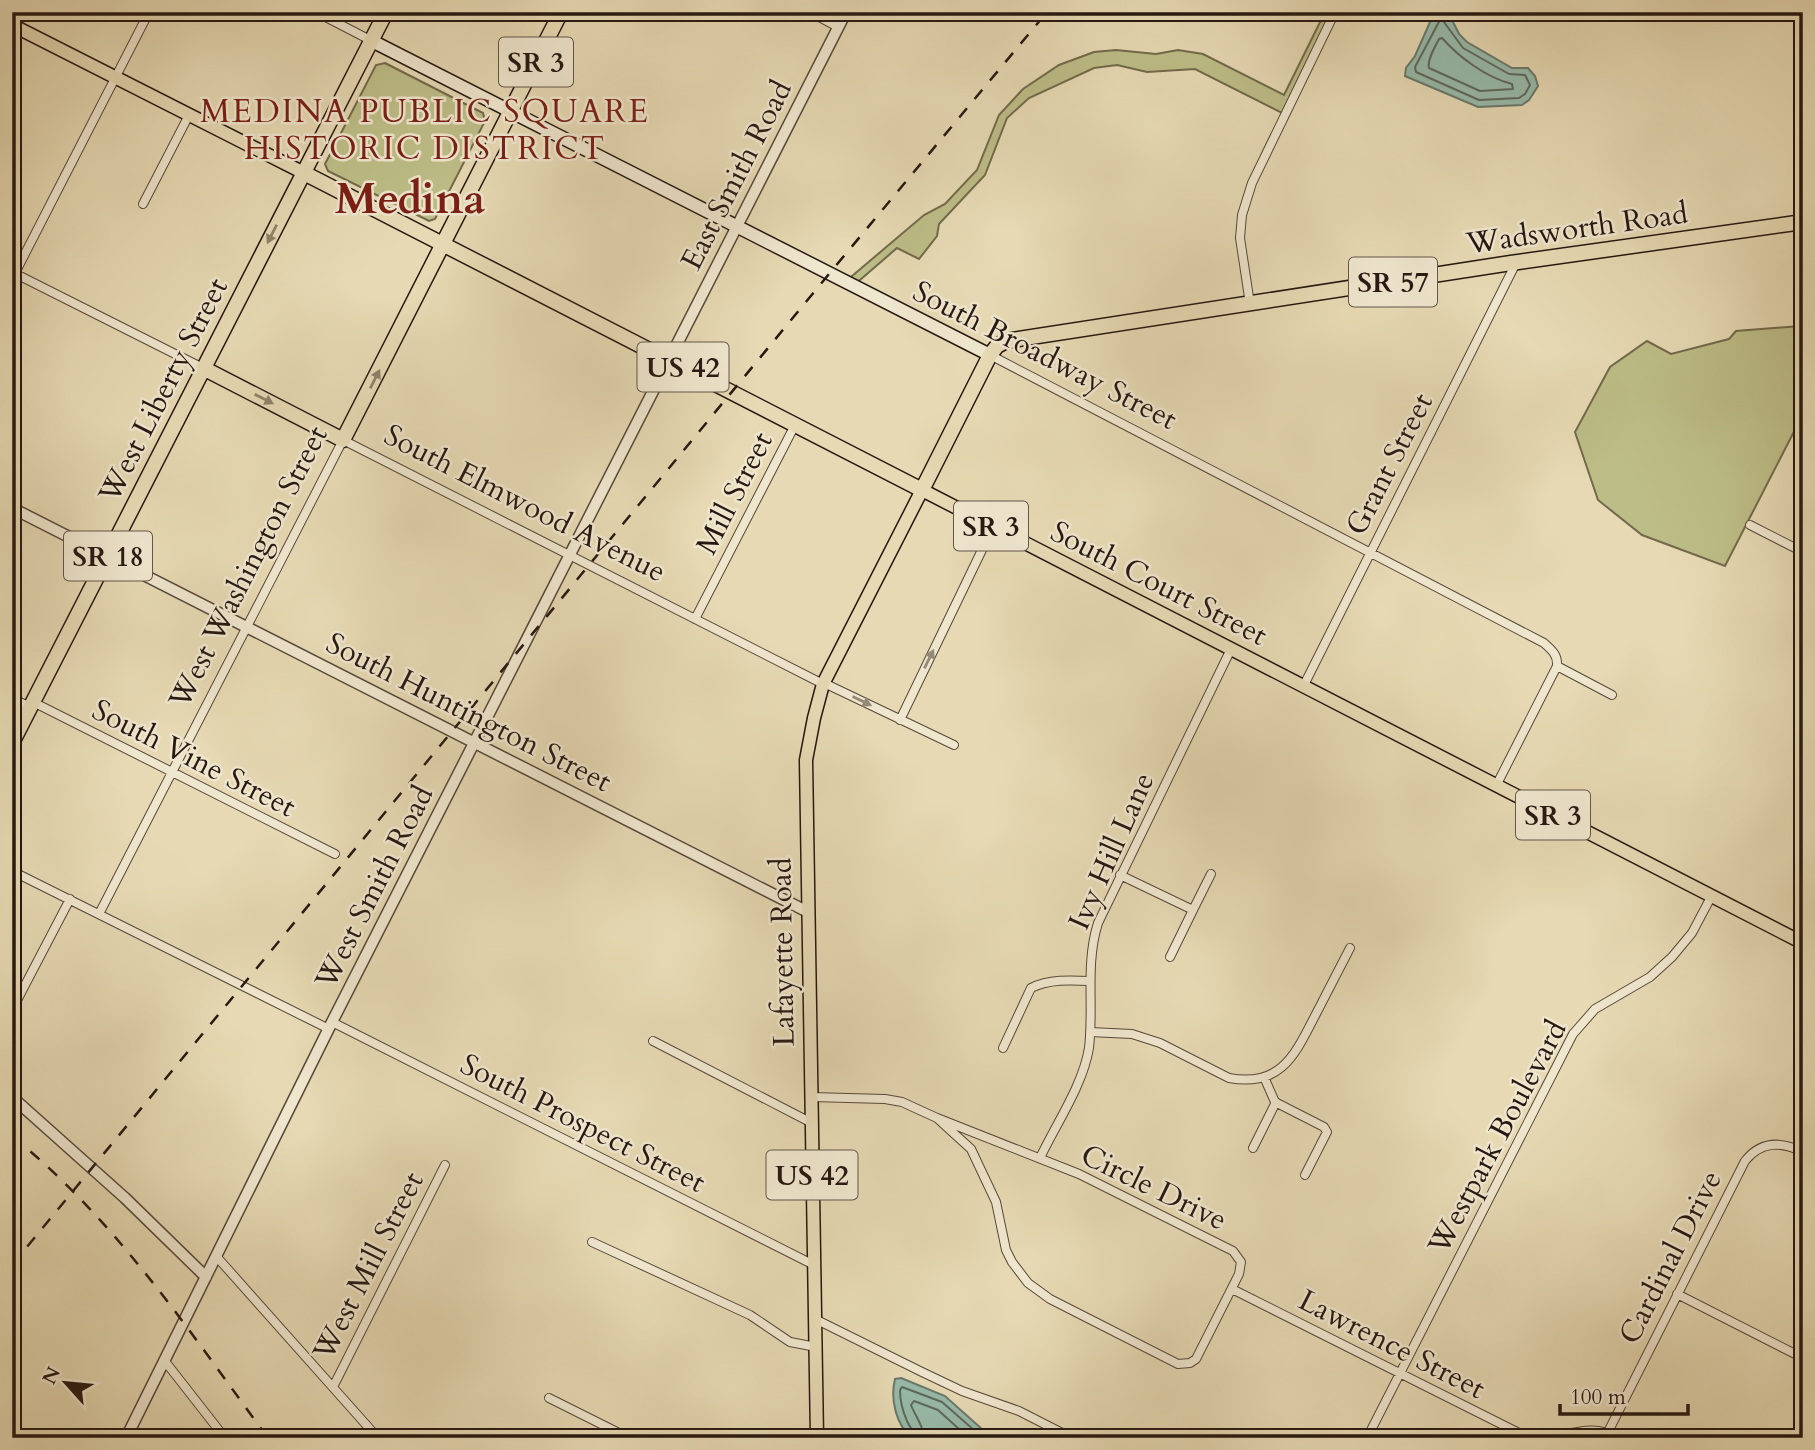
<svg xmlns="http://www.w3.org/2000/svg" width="1815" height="1450" font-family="Cardo,serif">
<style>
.green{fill:#bdbd87;stroke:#726a4c;stroke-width:2}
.water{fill:#97baa9;stroke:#6a796d;stroke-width:2}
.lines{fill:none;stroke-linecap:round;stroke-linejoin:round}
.shore{stroke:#5f695e;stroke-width:2}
.minor-casing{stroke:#57483a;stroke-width:10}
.tertiary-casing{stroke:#57483a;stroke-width:13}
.secondary-casing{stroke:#271812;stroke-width:15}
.primary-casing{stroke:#271812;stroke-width:15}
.trunk-casing{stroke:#271812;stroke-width:17}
.minor{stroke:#efe6ce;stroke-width:8}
.tertiary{stroke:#efe6ce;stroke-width:10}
.secondary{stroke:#efe6ce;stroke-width:12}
.primary{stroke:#e6d9b3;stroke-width:12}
.trunk{stroke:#e6d9b3;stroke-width:14}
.rail{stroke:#271812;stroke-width:2.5;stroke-dasharray:12 12;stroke-linecap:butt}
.oneway{fill:#90826b}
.oneway2{fill:#958979}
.labels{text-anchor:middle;stroke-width:5;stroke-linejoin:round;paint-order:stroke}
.shield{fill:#efe6ce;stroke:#63564a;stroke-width:2}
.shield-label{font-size:28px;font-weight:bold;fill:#271812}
.street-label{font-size:30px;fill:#271812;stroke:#efe6ce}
.neighbourhood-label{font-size:32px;letter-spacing:2px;fill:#7a1f14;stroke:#efe6ce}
.town-label{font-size:44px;font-weight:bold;fill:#7a1f14;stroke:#efe6ce}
</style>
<rect width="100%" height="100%" fill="#e6d9b3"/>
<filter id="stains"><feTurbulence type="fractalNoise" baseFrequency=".00286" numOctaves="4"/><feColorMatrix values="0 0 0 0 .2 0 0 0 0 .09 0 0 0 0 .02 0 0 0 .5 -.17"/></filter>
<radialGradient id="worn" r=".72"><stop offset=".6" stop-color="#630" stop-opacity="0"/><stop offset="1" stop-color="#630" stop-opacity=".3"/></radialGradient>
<path class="green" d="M 1325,12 L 1332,12 L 1282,113 L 1195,69 L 1147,72 L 1117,65 L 1094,68 L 1029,98 L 1007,118 L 985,175 L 939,224 L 937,236 L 919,259 L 897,248 L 853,286 L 845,282 L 924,215 L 945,204 L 977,170 L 999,115 L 1023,89 L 1059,65 L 1094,52 L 1116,50 L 1156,54 L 1178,50 L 1203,54 L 1284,95 Z
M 385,63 L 483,113 L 485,121 L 435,219 L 429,221 L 328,171 L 325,164 L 376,65 Z
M 1800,326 L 1803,326 L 1803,414 L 1725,566 L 1642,535 L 1598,500 L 1575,432 L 1610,367 L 1647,341 L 1671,354 L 1729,339 L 1736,331 Z"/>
<path class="water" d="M 1448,12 L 1459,34 L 1467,42 L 1512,68 L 1528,68 L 1535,76 L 1538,86 L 1529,100 L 1522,105 L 1478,107 L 1405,76 L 1406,68 L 1415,56 L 1434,13 Z
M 901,1378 L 945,1396 L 992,1438 L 912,1438 C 896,1425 890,1399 895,1379 Z"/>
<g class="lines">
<path class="shore" d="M 1441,18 L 1463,48 L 1509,74 L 1525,75 L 1530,85 L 1525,94 L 1519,98 L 1479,100 L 1416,72 L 1415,67 Z
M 1442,38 C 1459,57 1485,77 1512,84 L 1513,89 L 1480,91 L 1429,68 C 1427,60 1435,47 1439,39 Z
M 915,1438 C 914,1430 910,1428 907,1421 C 903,1412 900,1400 900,1390 L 902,1387 L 942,1402 L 983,1438
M 924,1438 C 924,1426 915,1416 911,1405 L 914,1401 L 938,1410 L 969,1438"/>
<g class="minor-casing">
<path id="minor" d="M 316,12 L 372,41
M 810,12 L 838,27
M 143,204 L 189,115
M 12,272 L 203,368
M 12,279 L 149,12
M 1250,304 L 1240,238 L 1242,215 L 1252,183 L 1335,12
M 990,355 L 1544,643 C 1552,650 1558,655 1557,666 L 1496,786
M 1750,525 L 1803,552
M 695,619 L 795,425
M 1557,666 L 1612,695
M 824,683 L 954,745
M 1303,687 L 1516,263
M 12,698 L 30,707
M 33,702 L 335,854
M 900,720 L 993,527
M 12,871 L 329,1029
M 1120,875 L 1193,910 L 1211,874
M 99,914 L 343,440 L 823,684
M 1170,957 L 1193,910
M 12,1010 L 70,899
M 332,1022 L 814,1265
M 1090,1032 L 1132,1034 L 1160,1043 L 1229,1078 C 1283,1088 1296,1052 1317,1012 C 1328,991 1339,969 1350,948
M 653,1041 L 810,1122
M 1003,1048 L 1031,988 C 1049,979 1070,980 1090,981
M 1264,1077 L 1275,1102 L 1324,1127 L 1327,1132 L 1305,1175
M 811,1097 L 885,1099 L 902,1102 L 937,1118 L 1079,1174 L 1233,1251 L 1241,1262 L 1239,1274 L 1196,1359 L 1190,1363 L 1178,1364 L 1050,1299 L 1028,1283 L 1012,1262 L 1006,1250 L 996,1202 L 971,1149 L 937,1118
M 1253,1148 L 1276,1102
M 1040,1158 C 1056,1124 1083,1085 1089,1048 C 1094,1006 1085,964 1098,923 L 1231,649
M 592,1242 L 750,1315 L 790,1342 L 816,1347
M 216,1256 L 378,1438
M 1232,1289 L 1523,1435 L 1533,1438
M 1677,1294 L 1803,1358
M 815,1319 L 922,1372 L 962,1391 L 1019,1411 L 1072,1438
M 164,1360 L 225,1438
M 333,1387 L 445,1165
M 549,1398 L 629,1438
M 1608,1432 L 1745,1161 C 1761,1141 1781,1141 1803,1152
M 1367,1438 L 1573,1034 L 1595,1009 L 1650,977 L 1672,957 L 1692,933 L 1711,897
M 1549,1438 C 1575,1433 1594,1424 1619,1438"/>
</g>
<g class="tertiary-casing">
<path id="tertiary" d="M 12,508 L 808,912
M 12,1097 L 125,1198 L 206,1277
M 126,1438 L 332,1022 L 846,12"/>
</g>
<g class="secondary-casing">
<path id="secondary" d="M 372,41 L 990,355"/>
</g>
<g class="primary-casing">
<path id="primary" d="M 12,25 L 304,173
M 817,1438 L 806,760 L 814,718 L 823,684 L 922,490 L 1803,943"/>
</g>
<g class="trunk-casing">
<path id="trunk" d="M 304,173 L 922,490 L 990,355 L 997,346 L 1006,341 L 1511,263 L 1803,222
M 203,368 L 343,440 L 561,12
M 12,743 L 386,12"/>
</g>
<use href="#minor" class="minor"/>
<use href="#tertiary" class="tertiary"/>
<use href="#secondary" class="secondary"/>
<use href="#primary" class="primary"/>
<use href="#trunk" class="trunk"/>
<path class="rail" d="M 12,1136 C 116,1220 189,1331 268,1438
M 12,1265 L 829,274 L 1047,12"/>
</g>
<defs><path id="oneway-solid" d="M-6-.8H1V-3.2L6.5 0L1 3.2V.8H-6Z" transform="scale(1.75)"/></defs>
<g class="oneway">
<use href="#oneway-solid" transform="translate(272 234) rotate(117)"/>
<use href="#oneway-solid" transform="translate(375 379) rotate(-63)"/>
<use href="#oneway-solid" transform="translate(264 399) rotate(27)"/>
</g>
<g class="oneway2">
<use href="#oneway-solid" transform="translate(929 659) rotate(-64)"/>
<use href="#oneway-solid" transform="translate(862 701) rotate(26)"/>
</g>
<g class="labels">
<g class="shield">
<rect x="499" y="37.5" width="74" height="49" rx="5"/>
<rect x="1349" y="257.5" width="88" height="49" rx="5"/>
<rect x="637.5" y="342.5" width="91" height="49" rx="5"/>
<rect x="954" y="501.5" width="74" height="49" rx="5"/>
<rect x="64" y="531.5" width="88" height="49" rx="5"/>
<rect x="1516" y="790.5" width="74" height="49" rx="5"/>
<rect x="766.5" y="1150.5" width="91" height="49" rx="5"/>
</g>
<g class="shield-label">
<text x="536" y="72">SR 3</text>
<text x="1393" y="292">SR 57</text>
<text x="683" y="377">US 42</text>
<text x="991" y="536">SR 3</text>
<text x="108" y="566">SR 18</text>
<text x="1553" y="825">SR 3</text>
<text x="812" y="1185">US 42</text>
</g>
<g class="street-label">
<text transform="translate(736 175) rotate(-63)" y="10">East Smith Road</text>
<text transform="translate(1577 228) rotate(-8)" y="10">Wadsworth Road</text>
<text transform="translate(1045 355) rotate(27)" y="10">South Broadway Street</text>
<text transform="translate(163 390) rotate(-63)" y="10">West Liberty Street</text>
<text transform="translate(1389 464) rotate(-63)" y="10">Grant Street</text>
<text transform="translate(734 493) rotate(-63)" y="10">Mill Street</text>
<text transform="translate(525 503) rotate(27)" y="10">South Elmwood Avenue</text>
<text transform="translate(248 567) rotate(-63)" y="10">West Washington Street</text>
<text transform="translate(1159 583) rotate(27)" y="10">South Court Street</text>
<text transform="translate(469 712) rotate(27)" y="10">South Huntington Street</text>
<text transform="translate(194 758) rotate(27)" y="10">South Vine Street</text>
<text transform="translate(1111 851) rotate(-66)" y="10">Ivy Hill Lane</text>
<text transform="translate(374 887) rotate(-63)" y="10">West Smith Road</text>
<text transform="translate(782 952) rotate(-91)" y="10">Lafayette Road</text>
<text transform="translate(583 1123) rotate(27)" y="10">South Prospect Street</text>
<text transform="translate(1497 1137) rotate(-62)" y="10">Westpark Boulevard</text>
<text transform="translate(1154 1187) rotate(26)" y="10">Circle Drive</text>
<text transform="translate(1670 1257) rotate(-63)" y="10">Cardinal Drive</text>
<text transform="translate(368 1266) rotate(-63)" y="10">West Mill Street</text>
<text transform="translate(1392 1344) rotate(27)" y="10">Lawrence Street</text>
</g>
<g class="neighbourhood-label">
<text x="425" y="122">MEDINA PUBLIC SQUARE<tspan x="425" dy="37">HISTORIC DISTRICT</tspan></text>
</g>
<g class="town-label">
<text x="410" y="213">Medina</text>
</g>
</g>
<rect width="1815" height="1450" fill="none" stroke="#e6d9b3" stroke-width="42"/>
<rect x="14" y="14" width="1787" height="1422" fill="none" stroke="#271812" stroke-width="3.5"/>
<rect x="21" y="21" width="1773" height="1408" fill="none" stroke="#271812" stroke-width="2"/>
<g transform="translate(66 1383) rotate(297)" stroke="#efe6ce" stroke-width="5" paint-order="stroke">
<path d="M0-5L12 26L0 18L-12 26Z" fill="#271812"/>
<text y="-10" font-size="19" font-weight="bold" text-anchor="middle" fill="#271812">N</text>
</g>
<path d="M1560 1404v10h128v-10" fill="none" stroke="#271812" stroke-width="3.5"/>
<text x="1570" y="1404" font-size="21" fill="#271812" stroke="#efe6ce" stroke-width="5" paint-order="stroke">100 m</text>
<rect width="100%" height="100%" filter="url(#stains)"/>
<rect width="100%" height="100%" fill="url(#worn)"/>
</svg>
